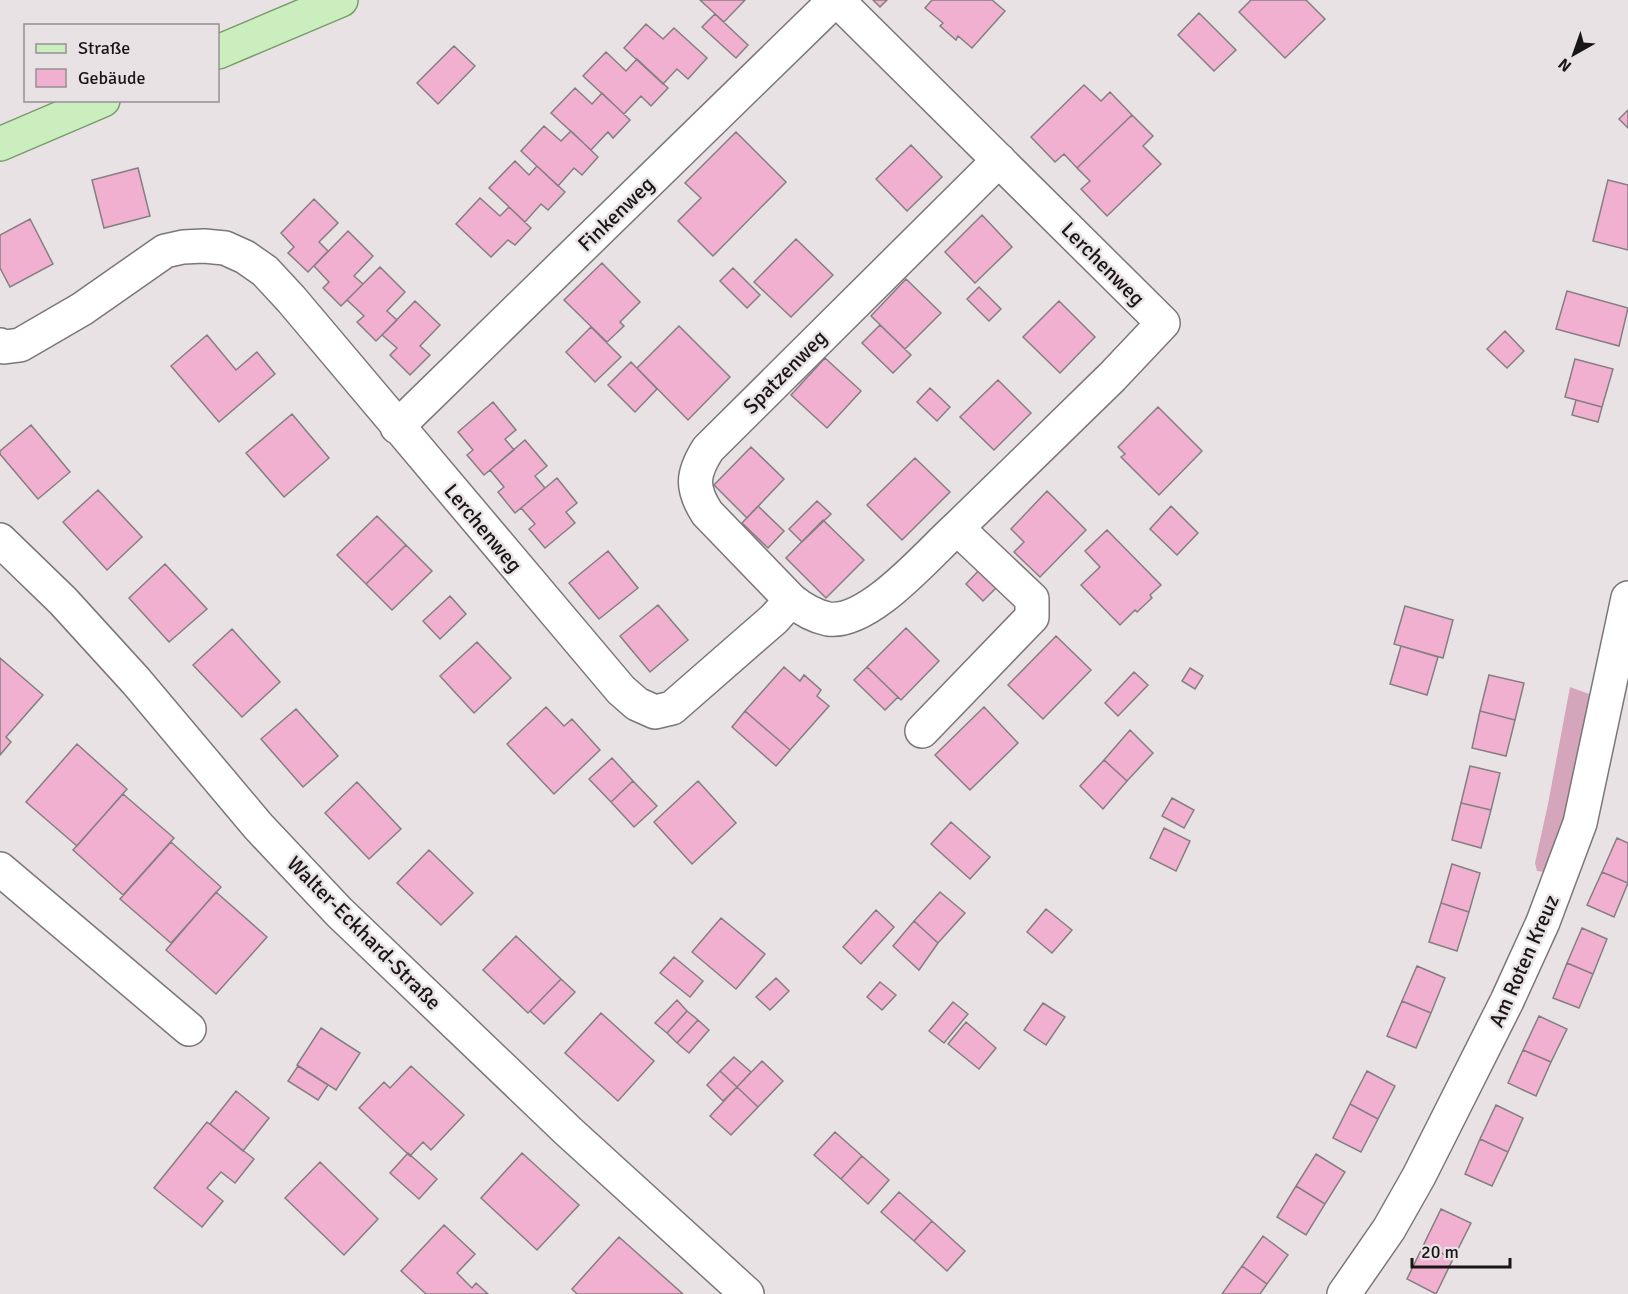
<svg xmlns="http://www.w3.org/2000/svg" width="1628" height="1294" font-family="Signika,sans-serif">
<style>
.green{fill:#d5a5bc}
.building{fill:#f1b0d0;stroke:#857f82;stroke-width:1.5}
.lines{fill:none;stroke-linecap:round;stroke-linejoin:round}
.minor-casing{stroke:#7c7679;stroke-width:36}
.major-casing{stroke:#779b69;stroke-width:36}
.minor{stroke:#fff;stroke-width:33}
.major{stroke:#cbeebf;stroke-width:33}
.labels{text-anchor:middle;stroke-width:5;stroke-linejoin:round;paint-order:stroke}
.street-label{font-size:21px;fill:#191617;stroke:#e9e2e5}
</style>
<rect width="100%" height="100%" fill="#e9e2e5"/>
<path class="green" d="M 1570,687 L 1592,695 L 1563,823 L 1544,872 L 1537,871 L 1535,863 L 1548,804 Z"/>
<path class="building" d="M 700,0 L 745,0 L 724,22 Z
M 873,0 L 887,0 L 880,7 Z
M 932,0 L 992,0 L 1005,11 L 972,48 L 958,36 L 956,40 L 940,26 L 943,23 L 925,8 Z
M 1251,0 L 1306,0 L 1325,19 L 1285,58 L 1239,12 Z
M 1199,13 L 1236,50 L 1214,71 L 1178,35 Z
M 715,14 L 748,45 L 736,58 L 702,27 Z
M 646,24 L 663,39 L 674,28 L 707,58 L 688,79 L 677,69 L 663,84 L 624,48 Z
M 454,46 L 475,66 L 438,104 L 417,83 Z
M 606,52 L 626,71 L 637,59 L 668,88 L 651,106 L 641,96 L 624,114 L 583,76 Z
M 1084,85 L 1101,101 L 1110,92 L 1132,115 L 1077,168 L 1064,154 L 1055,162 L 1031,137 Z
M 575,88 L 592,104 L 602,93 L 630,120 L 613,138 L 608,132 L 591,150 L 551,113 Z
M 1628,110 L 1628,128 L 1619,119 Z
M 1132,115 L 1153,136 L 1143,146 L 1161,164 L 1107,216 L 1081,189 L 1090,181 L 1077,168 Z
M 544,126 L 561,141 L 571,131 L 598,157 L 582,175 L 574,168 L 558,186 L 521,151 Z
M 736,132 L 786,182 L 713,256 L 678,221 L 701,198 L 685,183 Z
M 911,145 L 942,177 L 907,211 L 876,179 Z
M 515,161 L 529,175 L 537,166 L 565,192 L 548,210 L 541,204 L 525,222 L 489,188 Z
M 138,168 L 150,216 L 104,228 L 92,180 Z
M 1608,180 L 1628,185 L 1628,250 L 1593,241 Z
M 480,198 L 500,216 L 509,207 L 531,228 L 515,245 L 508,240 L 491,257 L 456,224 Z
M 314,199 L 338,223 L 319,242 L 328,251 L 308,272 L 288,253 L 294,247 L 281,233 Z
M 982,215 L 1012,247 L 975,283 L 945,252 Z
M 30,219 L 53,264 L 10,287 L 0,268 L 0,235 Z
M 348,231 L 373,256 L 354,276 L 363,284 L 341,306 L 323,288 L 329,282 L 314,266 Z
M 796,239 L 833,275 L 791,317 L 754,282 Z
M 602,263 L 640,302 L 620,322 L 624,326 L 607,342 L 564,300 Z
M 380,267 L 405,292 L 387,311 L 397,320 L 376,341 L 357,322 L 364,316 L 347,300 Z
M 733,268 L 760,295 L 747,308 L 720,281 Z
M 906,279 L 941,313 L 905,349 L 871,316 Z
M 979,287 L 1001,309 L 989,321 L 967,299 Z
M 1567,291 L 1628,308 L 1619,346 L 1556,329 Z
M 415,301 L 440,325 L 420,346 L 430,355 L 410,375 L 390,355 L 397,348 L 382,335 Z
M 1059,301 L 1095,337 L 1060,373 L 1023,337 Z
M 880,325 L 911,355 L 893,373 L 862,343 Z
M 679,326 L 730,377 L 688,420 L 637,368 Z
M 591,327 L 621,357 L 595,382 L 566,352 Z
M 1505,331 L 1524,351 L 1507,368 L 1487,349 Z
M 207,335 L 236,370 L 257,352 L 275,374 L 219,422 L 171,366 Z
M 825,358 L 861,391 L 827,428 L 791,395 Z
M 1575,359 L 1613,369 L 1602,407 L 1565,397 Z
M 631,362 L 657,389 L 635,412 L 608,385 Z
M 998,380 L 1031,413 L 994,450 L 960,417 Z
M 930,388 L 950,407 L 937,421 L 917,402 Z
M 1576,400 L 1602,407 L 1598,422 L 1572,415 Z
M 493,402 L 516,430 L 505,439 L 514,450 L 484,475 L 467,455 L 473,450 L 458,432 Z
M 1158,407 L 1202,451 L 1159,495 L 1121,457 L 1125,454 L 1118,447 Z
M 292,414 L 329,458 L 284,497 L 246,453 Z
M 31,425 L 70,472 L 38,499 L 0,454 L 0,451 Z
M 525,440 L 547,466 L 535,476 L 545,488 L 515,513 L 498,492 L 504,487 L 490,470 Z
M 751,447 L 784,479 L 747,518 L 714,485 Z
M 915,458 L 950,492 L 902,540 L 867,505 Z
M 557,478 L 577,503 L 566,512 L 575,523 L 545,548 L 529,529 L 535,524 L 521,508 Z
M 98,490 L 142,537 L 107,570 L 63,522 Z
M 1047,491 L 1086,530 L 1040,577 L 1014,552 L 1024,542 L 1011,529 Z
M 817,501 L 831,514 L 802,542 L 789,529 Z
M 758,506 L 784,531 L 768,548 L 742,523 Z
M 1171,506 L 1198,533 L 1177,555 L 1150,529 Z
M 377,516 L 406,545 L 366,584 L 337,555 Z
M 823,520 L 864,560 L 826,598 L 786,558 Z
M 1107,530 L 1161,585 L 1150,595 L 1152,598 L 1137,612 L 1135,610 L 1120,625 L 1081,585 L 1100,567 L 1085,551 Z
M 406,545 L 432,571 L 392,610 L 366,584 Z
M 608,551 L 638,588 L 599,619 L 569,583 Z
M 165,564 L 207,609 L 169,642 L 129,598 Z
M 982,567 L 1000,584 L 983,601 L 966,584 Z
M 450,596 L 466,614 L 440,639 L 423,621 Z
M 658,605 L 688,640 L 650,672 L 620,636 Z
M 1405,606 L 1453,620 L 1443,658 L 1394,644 Z
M 906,628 L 939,661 L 901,700 L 867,667 Z
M 232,629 L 280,682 L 242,717 L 193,665 Z
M 1056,636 L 1091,670 L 1043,719 L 1008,685 Z
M 477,642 L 511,678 L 474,713 L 440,676 Z
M 1401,646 L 1438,657 L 1427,695 L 1390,684 Z
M 0,658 L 43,695 L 6,737 L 11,742 L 0,755 Z
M 784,667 L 800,681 L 804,675 L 821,690 L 817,696 L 829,706 L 790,750 L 745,711 Z
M 867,667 L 898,697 L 885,710 L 854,680 Z
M 1190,668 L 1203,676 L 1195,689 L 1182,681 Z
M 1134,672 L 1148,685 L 1118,716 L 1105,703 Z
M 1489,675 L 1524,683 L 1515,720 L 1480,711 Z
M 546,707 L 564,726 L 572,719 L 600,750 L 554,794 L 507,744 Z
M 984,707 L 1018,743 L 970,790 L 935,755 Z
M 296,709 L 338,756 L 303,787 L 261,739 Z
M 745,711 L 790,750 L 776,766 L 732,727 Z
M 1480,711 L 1515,720 L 1506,756 L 1472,748 Z
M 1130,730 L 1153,753 L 1127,781 L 1104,760 Z
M 77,744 L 127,789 L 77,846 L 26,802 Z
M 612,758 L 633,781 L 611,802 L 589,779 Z
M 1104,760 L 1127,781 L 1103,809 L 1080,786 Z
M 1470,766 L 1500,773 L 1491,810 L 1461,803 Z
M 633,781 L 657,806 L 634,827 L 611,802 Z
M 698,781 L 736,823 L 692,864 L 654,822 Z
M 357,782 L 401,829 L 369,859 L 325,813 Z
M 123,794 L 174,838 L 123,895 L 73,850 Z
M 1172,798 L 1194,810 L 1184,828 L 1162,816 Z
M 1461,803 L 1491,810 L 1481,848 L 1452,840 Z
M 951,822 L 990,857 L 970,879 L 931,844 Z
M 1164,828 L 1190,841 L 1176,871 L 1150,858 Z
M 1617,838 L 1628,843 L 1628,883 L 1602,872 Z
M 171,842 L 221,887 L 171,943 L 120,899 Z
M 429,850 L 473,893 L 441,925 L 397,883 Z
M 1452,864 L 1480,873 L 1469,912 L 1441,903 Z
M 1602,872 L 1628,883 L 1614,917 L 1587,905 Z
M 216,892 L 267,937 L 216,994 L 166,950 Z
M 940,892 L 965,913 L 938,943 L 914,921 Z
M 1441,903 L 1469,912 L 1457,951 L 1429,942 Z
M 1046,909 L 1072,930 L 1052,953 L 1027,932 Z
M 876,910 L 894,927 L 861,964 L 843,947 Z
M 721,918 L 765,954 L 736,989 L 692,952 Z
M 914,921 L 938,943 L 919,970 L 893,946 Z
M 1582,928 L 1607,939 L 1593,974 L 1567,963 Z
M 516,936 L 561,979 L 528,1013 L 483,970 Z
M 674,957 L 703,981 L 690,997 L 660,973 Z
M 1567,963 L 1593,974 L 1579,1008 L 1553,998 Z
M 1417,966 L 1445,978 L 1431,1013 L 1402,1001 Z
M 776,978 L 789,991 L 770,1010 L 756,997 Z
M 561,979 L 575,992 L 544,1024 L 530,1011 Z
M 880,982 L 896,995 L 882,1010 L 867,997 Z
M 677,1000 L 687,1011 L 667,1033 L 655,1023 Z
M 1402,1001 L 1431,1013 L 1416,1048 L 1387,1036 Z
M 953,1002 L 968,1014 L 944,1043 L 929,1031 Z
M 1043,1003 L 1065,1017 L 1046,1045 L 1024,1030 Z
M 687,1011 L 698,1020 L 677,1043 L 667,1033 Z
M 601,1013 L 654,1061 L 618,1101 L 565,1053 Z
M 1539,1016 L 1567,1029 L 1551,1062 L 1523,1050 Z
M 698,1020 L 709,1030 L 689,1053 L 677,1043 Z
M 966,1022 L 996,1048 L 979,1069 L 948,1044 Z
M 321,1028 L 360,1053 L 336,1090 L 297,1065 Z
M 1523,1050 L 1551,1062 L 1536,1096 L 1508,1083 Z
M 734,1057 L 751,1072 L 737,1087 L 720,1071 Z
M 762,1061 L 783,1081 L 758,1107 L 737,1087 Z
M 298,1066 L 328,1085 L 318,1100 L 288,1081 Z
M 411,1066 L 464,1115 L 431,1150 L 423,1142 L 410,1156 L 359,1108 L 384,1082 L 390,1088 Z
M 720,1071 L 737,1087 L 723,1101 L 707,1085 Z
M 1367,1071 L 1395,1086 L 1378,1119 L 1350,1104 Z
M 737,1087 L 758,1107 L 731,1135 L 710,1116 Z
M 236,1091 L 269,1118 L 243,1151 L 210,1124 Z
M 1350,1104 L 1378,1119 L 1361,1152 L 1333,1138 Z
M 1496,1105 L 1523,1118 L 1508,1152 L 1480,1139 Z
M 207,1122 L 254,1159 L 235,1183 L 221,1172 L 207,1188 L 223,1201 L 202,1227 L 154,1188 Z
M 835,1132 L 862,1156 L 841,1179 L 814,1155 Z
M 1480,1139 L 1508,1152 L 1492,1186 L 1465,1174 Z
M 408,1153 L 437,1179 L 419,1199 L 390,1173 Z
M 522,1153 L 579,1205 L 537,1250 L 481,1198 Z
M 1316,1154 L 1345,1172 L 1325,1204 L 1296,1186 Z
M 862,1156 L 889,1180 L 868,1204 L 841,1179 Z
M 320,1162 L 378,1219 L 344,1255 L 285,1198 Z
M 1296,1186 L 1325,1204 L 1306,1235 L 1277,1217 Z
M 899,1192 L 932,1221 L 914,1241 L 881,1212 Z
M 1441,1209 L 1471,1223 L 1453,1259 L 1424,1244 Z
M 932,1221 L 965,1251 L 947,1271 L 914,1241 Z
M 444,1225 L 475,1254 L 457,1273 L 472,1288 L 476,1283 L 488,1294 L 426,1294 L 401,1271 Z
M 1263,1236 L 1288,1255 L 1267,1284 L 1242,1266 Z
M 619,1237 L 683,1294 L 577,1294 L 572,1289 Z
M 1424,1244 L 1453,1259 L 1436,1294 L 1407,1279 Z
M 1242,1266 L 1267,1284 L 1260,1294 L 1222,1294 Z"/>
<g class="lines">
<g class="minor-casing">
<path id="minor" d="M 837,0 L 1163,323 L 1112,377 L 957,528
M 0,345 L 4,347 L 20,345 L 82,309 L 165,251 L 183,247 L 204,246 L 225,248 L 245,257 L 265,271 L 291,299 L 621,690 L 637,704 L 655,712 L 672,708 L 774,619 L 791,600 C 802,609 814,616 828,619 C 869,625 928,554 957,528 L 1032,599 L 1032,617 L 922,731
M 397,427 L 835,0
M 0,540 L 63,601 L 136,681 L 258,826 L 339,912 L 568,1131 L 747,1294
M 791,600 L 707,513 C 691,488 692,474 708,449 L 999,160
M 0,869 L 189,1029
M 1344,1294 L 1389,1229 L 1419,1176 L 1507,1001 L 1543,922 L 1580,823 L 1628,598"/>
</g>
<g class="major-casing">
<path id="major" d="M 218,52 L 341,0
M 0,144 L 103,100"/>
</g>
<use href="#minor" class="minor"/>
<use href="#major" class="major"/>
</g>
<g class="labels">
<g class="street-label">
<text transform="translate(616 214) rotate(-44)" y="7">Finkenweg</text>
<text transform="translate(1103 264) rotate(45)" y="7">Lerchenweg</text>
<text transform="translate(785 372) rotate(-45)" y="7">Spatzenweg</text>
<text transform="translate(483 528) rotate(50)" y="7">Lerchenweg</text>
<text transform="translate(364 933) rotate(45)" y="7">Walter-Eckhard-Straße</text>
<text transform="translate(1524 961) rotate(-66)" y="7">Am Roten Kreuz</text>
</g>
</g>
<rect x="24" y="24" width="195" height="78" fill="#e9e2e5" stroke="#969093" stroke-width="1.5"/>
<rect x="36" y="44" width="30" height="9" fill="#cbeebf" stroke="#969093" stroke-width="1.5"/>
<text x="78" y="54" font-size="18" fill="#191617">Straße</text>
<rect x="36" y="69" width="30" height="18" fill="#f1b0d0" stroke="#969093" stroke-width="1.5"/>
<text x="78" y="84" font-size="18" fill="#191617">Gebäude</text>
<g transform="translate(1574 54) rotate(220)" stroke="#e9e2e5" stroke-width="4.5" paint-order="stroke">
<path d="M0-4.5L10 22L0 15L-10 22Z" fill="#191617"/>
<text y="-9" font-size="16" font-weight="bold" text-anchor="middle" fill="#191617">N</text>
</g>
<path d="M1412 1258v9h98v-9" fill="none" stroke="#191617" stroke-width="3"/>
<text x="1421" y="1258" font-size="18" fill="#191617" stroke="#e9e2e5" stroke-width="4.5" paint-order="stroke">20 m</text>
</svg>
